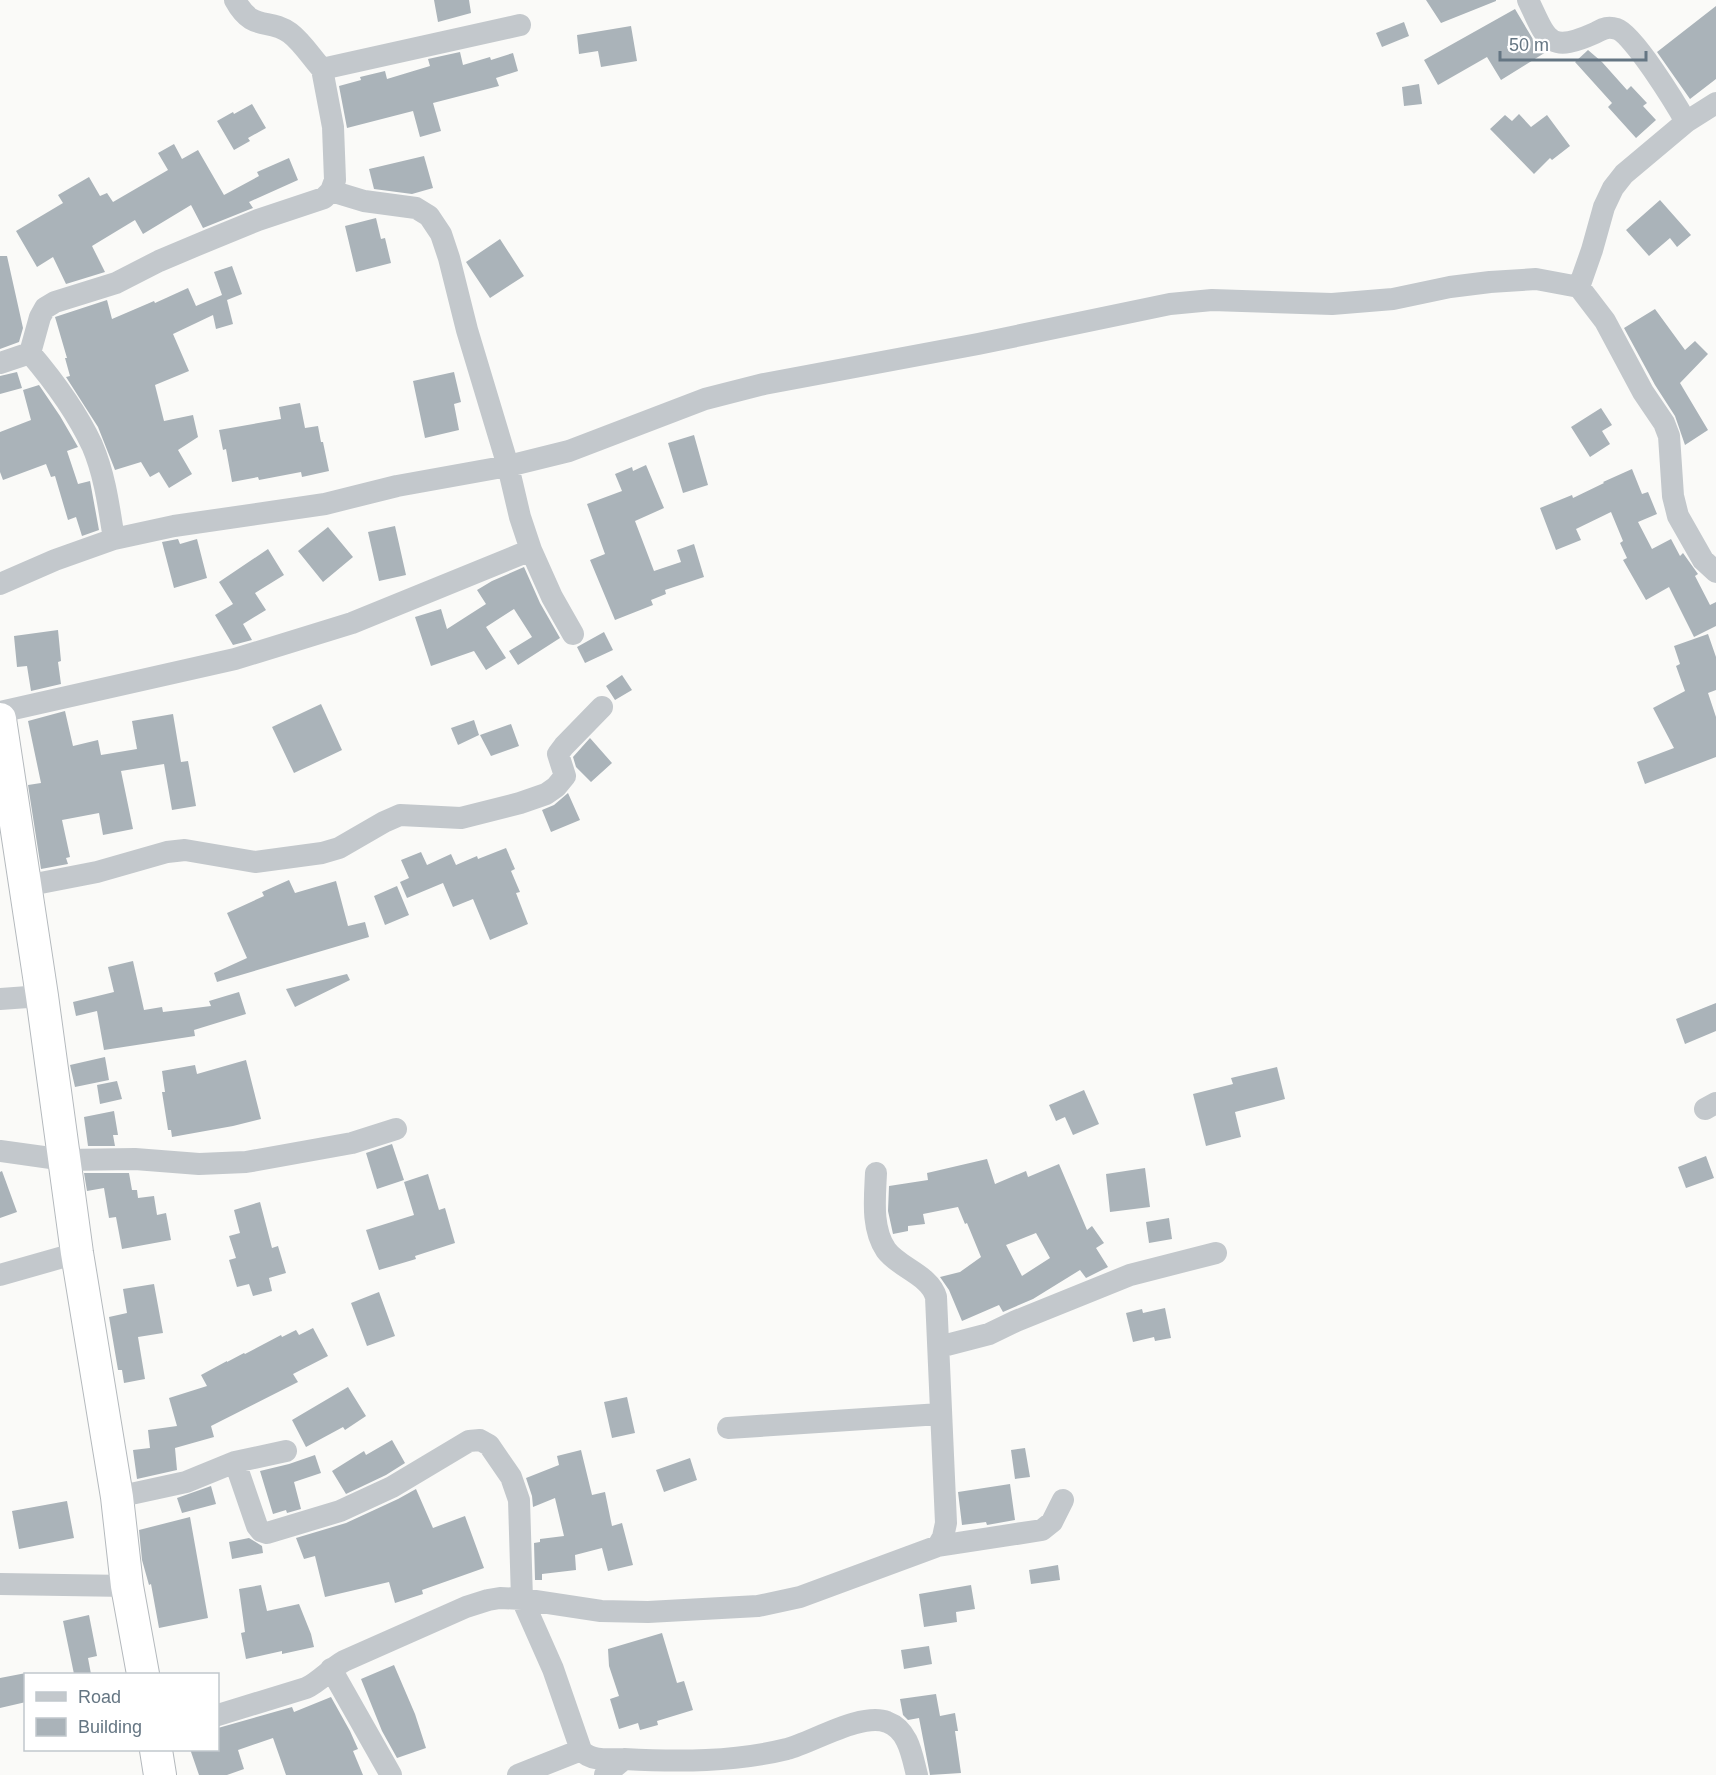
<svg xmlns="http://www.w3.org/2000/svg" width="1716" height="1775" font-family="Helvetica,sans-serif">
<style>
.building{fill:#aab3b9;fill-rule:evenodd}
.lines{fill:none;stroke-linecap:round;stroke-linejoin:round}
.highway-casing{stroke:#b4b9bd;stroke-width:34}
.minor{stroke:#c3c8cc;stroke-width:22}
.highway{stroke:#fff;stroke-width:32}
</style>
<rect width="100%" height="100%" fill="#fafaf8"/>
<path class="building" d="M 434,0 L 469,0 L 471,13 L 438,22 Z
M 1426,0 L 1496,0 L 1496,1 L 1441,23 Z
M 1716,6 L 1716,79 L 1690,99 L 1657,52 Z
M 1515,9 L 1534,41 L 1546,52 L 1501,80 L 1487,57 L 1438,85 L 1424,60 Z
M 1404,22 L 1409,36 L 1382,47 L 1376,33 Z
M 631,26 L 637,61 L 601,67 L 598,51 L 579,54 L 577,35 Z
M 1588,50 L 1602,62 L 1627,90 L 1631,86 L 1647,103 L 1643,106 L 1656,120 L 1636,138 L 1608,107 L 1612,103 L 1575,62 Z
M 460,52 L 463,65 L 490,57 L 491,60 L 513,53 L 518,71 L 496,78 L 499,86 L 433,103 L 441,131 L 420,137 L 413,111 L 347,128 L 339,86 L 361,80 L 360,77 L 385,71 L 387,79 L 430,66 L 428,59 Z
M 1419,84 L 1422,104 L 1404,106 L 1402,87 Z
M 252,104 L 266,128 L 248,138 L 250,141 L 234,150 L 217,121 L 233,112 L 234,114 Z
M 1519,114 L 1531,127 L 1547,115 L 1570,146 L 1552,160 L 1550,158 L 1534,174 L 1490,129 L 1505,115 L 1512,121 Z
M 174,144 L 182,159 L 198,150 L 224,195 L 259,176 L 257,172 L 289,158 L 298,180 L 249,202 L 253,208 L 203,228 L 191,205 L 143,234 L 135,220 L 92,246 L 105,272 L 66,284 L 53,257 L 37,267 L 16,231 L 63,203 L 58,195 L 89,177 L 100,196 L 107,193 L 113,202 L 168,170 L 158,153 Z
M 424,156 L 433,188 L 412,194 L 374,189 L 369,169 Z
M 1660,200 L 1691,235 L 1677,247 L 1670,238 L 1649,256 L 1626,230 Z
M 376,218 L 381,239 L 385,238 L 391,263 L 356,272 L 345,226 Z
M 500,239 L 524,276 L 490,298 L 466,262 Z
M 0,256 L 7,256 L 23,328 L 19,342 L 0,349 Z
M 232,266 L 242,294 L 227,300 L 233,324 L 216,329 L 213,315 L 173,334 L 189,371 L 155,385 L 164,421 L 193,415 L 198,437 L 178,450 L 192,474 L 169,488 L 159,472 L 150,477 L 141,462 L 115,470 L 98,427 L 66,377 L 70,376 L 65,358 L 67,358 L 55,317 L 107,300 L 112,319 L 154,301 L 155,303 L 188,288 L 196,306 L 222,295 L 214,272 Z
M 1655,309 L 1685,350 L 1695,341 L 1708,354 L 1680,383 L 1708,430 L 1685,445 L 1675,416 L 1655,385 L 1624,328 Z
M 17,372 L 22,388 L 0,394 L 0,376 Z
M 454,372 L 461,402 L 454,404 L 459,430 L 425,438 L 413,381 Z
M 39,385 L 60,416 L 78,447 L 67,451 L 78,484 L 90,481 L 99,530 L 82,536 L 76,517 L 68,520 L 55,476 L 51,477 L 46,464 L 3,480 L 0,472 L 0,432 L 31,420 L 23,390 Z
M 300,403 L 305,428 L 318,426 L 321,442 L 323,442 L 329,471 L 302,477 L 301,472 L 259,480 L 258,477 L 232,482 L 226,449 L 223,450 L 219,430 L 281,419 L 279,407 Z
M 1601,408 L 1612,425 L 1602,431 L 1610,444 L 1590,457 L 1571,427 Z
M 694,435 L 708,485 L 683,493 L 668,443 Z
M 646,465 L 664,508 L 635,521 L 654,571 L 681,562 L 677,550 L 694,544 L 704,577 L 665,590 L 666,594 L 651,600 L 653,605 L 615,620 L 590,560 L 605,554 L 587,504 L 622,491 L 615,474 L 632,467 L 633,471 Z
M 1632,469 L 1642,494 L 1648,492 L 1657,514 L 1638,522 L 1652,549 L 1671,539 L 1680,556 L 1683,553 L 1698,574 L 1695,576 L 1710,605 L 1716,602 L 1716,626 L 1694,637 L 1669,587 L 1646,600 L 1623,560 L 1627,558 L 1620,543 L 1623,541 L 1611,512 L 1576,529 L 1581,540 L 1556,550 L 1540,508 L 1572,495 L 1573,498 L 1604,483 L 1603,482 Z
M 395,526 L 406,575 L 379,581 L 368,532 Z
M 328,527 L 353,557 L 323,582 L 298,551 Z
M 178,539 L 180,544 L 197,539 L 207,578 L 174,588 L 162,542 Z
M 268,549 L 284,575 L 255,593 L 266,610 L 243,624 L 252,640 L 233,645 L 215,615 L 233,604 L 219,582 Z
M 524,567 L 540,603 L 560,638 L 518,665 L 509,651 L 532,637 L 514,609 L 486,627 L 506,658 L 486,670 L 474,651 L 431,666 L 415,617 L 441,609 L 447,629 L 486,604 L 477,590 L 492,581 Z
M 58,630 L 61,661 L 58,662 L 61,684 L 31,691 L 27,666 L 17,667 L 14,636 Z
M 604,632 L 613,650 L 585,663 L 577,647 Z
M 1708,634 L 1716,657 L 1716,690 L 1708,693 L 1716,717 L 1716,757 L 1645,784 L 1637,762 L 1674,748 L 1653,708 L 1685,691 L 1676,666 L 1680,664 L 1674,646 Z
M 622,675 L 632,690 L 615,700 L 606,686 Z
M 321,704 L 342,750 L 294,773 L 272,727 Z
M 65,711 L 73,746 L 98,740 L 101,755 L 137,749 L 132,721 L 173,714 L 181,762 L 188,761 L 196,806 L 172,810 L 164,764 L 121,771 L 133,829 L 103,835 L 99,813 L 62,820 L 70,857 L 66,858 L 68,864 L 41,869 L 28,785 L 41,783 L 28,721 Z
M 474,720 L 479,735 L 458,745 L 451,728 Z
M 511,724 L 519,746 L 491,756 L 480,735 Z
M 590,738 L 612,763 L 591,782 L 576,767 L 573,757 Z
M 568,793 L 580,820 L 551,832 L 542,810 L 554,805 Z
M 506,848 L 515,869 L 511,871 L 520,892 L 516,893 L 528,924 L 490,940 L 473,899 L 453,907 L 443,883 L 407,898 L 400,882 L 409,878 L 401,860 L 421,852 L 427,865 L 451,854 L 456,865 L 477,856 L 478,859 Z
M 289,880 L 295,893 L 336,881 L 348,926 L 365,922 L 369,937 L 217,982 L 214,973 L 247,958 L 227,913 L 264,896 L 262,892 Z
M 397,886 L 409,915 L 385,925 L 374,896 Z
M 133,961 L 144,1010 L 162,1007 L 163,1012 L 211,1006 L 209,1001 L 239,992 L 246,1014 L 194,1030 L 195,1036 L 104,1050 L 97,1011 L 76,1016 L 73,1002 L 114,992 L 108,967 Z
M 347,974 L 350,980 L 295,1007 L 286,989 Z
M 1716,1003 L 1716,1031 L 1685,1044 L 1676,1019 Z
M 105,1057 L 109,1080 L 75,1087 L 70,1065 Z
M 246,1060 L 261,1119 L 233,1126 L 172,1137 L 171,1130 L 168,1130 L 162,1092 L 165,1092 L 162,1071 L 195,1065 L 197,1074 Z
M 1277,1067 L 1285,1099 L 1235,1112 L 1241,1137 L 1206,1146 L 1193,1094 L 1233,1084 L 1231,1078 Z
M 117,1081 L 122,1099 L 100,1104 L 97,1085 Z
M 1084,1090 L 1099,1124 L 1073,1135 L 1065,1117 L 1056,1121 L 1049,1105 Z
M 114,1111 L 118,1135 L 113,1135 L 115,1146 L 88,1146 L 84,1117 Z
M 392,1144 L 404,1180 L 377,1189 L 366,1153 Z
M 1706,1156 L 1714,1178 L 1686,1188 L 1678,1167 Z
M 987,1159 L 995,1184 L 1026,1171 L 1028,1177 L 1059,1164 L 1087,1230 L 1092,1226 L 1104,1243 L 1096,1248 L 1108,1267 L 1086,1278 L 1080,1270 L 1033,1299 L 1003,1312 L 999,1305 L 962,1321 L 949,1290 L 940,1277 L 960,1272 L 981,1257 L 967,1223 L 965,1224 L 958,1207 L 923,1214 L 925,1224 L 908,1226 L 908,1231 L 893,1234 L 888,1211 L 889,1186 L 928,1180 L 927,1173 ZM 1036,1233 L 1050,1258 L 1022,1276 L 1006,1245 Z
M 1145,1168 L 1150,1207 L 1110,1212 L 1106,1174 Z
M 2,1171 L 17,1212 L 0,1218 L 0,1172 Z
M 84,1173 L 129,1173 L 132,1190 L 137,1190 L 138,1198 L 154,1196 L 157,1215 L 166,1213 L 171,1240 L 122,1249 L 116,1217 L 109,1218 L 104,1188 L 87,1191 Z
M 428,1174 L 439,1210 L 445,1208 L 455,1243 L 415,1256 L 416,1259 L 379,1270 L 366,1230 L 414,1215 L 404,1182 Z
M 260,1202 L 272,1248 L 278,1246 L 286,1273 L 269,1278 L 272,1291 L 253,1296 L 249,1284 L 237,1287 L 229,1260 L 236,1258 L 229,1236 L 240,1233 L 234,1210 Z
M 1169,1218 L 1172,1239 L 1149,1243 L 1146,1222 Z
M 154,1284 L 163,1333 L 138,1337 L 145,1379 L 124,1383 L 122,1370 L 118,1370 L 109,1317 L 127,1313 L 123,1289 Z
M 379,1292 L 395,1336 L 367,1346 L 351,1303 Z
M 1165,1308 L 1171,1338 L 1155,1341 L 1154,1337 L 1133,1342 L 1126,1313 L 1142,1309 L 1143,1313 Z
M 313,1328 L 328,1356 L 293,1374 L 298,1382 L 211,1426 L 214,1437 L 175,1448 L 177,1470 L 137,1479 L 133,1450 L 150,1448 L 148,1430 L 177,1426 L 169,1398 L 207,1386 L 201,1375 L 227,1361 L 227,1362 L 244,1353 L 245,1354 L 281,1335 L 282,1337 L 296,1330 L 299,1335 Z
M 348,1387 L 366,1416 L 345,1430 L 343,1427 L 306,1447 L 292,1420 Z
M 627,1397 L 635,1433 L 612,1438 L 604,1402 Z
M 392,1440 L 405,1463 L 386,1475 L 346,1494 L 332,1471 L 364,1451 L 366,1455 Z
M 1025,1448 L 1030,1477 L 1015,1479 L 1011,1450 Z
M 581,1450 L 592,1495 L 605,1492 L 612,1526 L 622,1523 L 633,1565 L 608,1571 L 602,1548 L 575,1555 L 576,1570 L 542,1574 L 542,1580 L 535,1580 L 534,1543 L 540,1542 L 540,1539 L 564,1536 L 555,1498 L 533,1507 L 532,1496 L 526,1478 L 559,1465 L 557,1456 Z
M 315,1455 L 321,1473 L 294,1482 L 301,1509 L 287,1513 L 286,1510 L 273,1514 L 260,1471 L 289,1464 Z
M 690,1458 L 697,1480 L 664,1492 L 656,1470 Z
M 1010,1484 L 1015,1520 L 987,1525 L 986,1522 L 962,1525 L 958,1492 Z
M 211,1486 L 216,1504 L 182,1513 L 177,1498 Z
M 416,1489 L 433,1528 L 465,1516 L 484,1568 L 422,1590 L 423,1594 L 395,1603 L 389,1582 L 325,1597 L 315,1556 L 304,1559 L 296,1538 L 346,1523 L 398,1499 Z
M 67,1501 L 74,1538 L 19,1549 L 12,1511 Z
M 190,1517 L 208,1618 L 159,1628 L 151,1584 L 149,1585 L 142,1560 L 139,1530 Z
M 249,1538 L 262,1546 L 263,1553 L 232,1559 L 229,1542 Z
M 1058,1565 L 1060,1580 L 1031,1584 L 1029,1570 Z
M 261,1585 L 267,1611 L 299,1604 L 311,1634 L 314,1647 L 282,1654 L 282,1651 L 246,1659 L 241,1633 L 245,1632 L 239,1589 Z
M 971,1585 L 975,1609 L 956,1612 L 957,1622 L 924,1627 L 919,1594 Z
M 89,1615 L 97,1656 L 88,1658 L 91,1674 L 74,1674 L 63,1621 Z
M 662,1633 L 677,1683 L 684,1681 L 693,1710 L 657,1721 L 658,1725 L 640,1730 L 638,1723 L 619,1729 L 610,1699 L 619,1696 L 609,1666 L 608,1649 Z
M 929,1646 L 932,1664 L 904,1669 L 901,1650 Z
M 394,1665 L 415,1714 L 426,1748 L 397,1758 L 382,1731 L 361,1679 Z
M 26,1673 L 26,1702 L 0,1708 L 0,1678 Z
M 936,1694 L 940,1716 L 955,1713 L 958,1731 L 955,1731 L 961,1773 L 930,1775 L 919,1718 L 908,1720 L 903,1715 L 900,1699 Z
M 331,1697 L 350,1731 L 358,1749 L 353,1751 L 363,1775 L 286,1775 L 273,1738 L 238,1750 L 244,1769 L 227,1775 L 199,1775 L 190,1749 L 218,1749 L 218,1728 L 292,1707 L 294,1712 Z"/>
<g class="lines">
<g class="highway-casing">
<path id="highway" d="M 0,719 L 42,996 L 77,1253 L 117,1497 L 127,1586 L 143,1674
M 156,1750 L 160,1775"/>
</g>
<path class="minor" d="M 235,0 C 253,33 268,17 290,33 C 302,42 312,58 322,69
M 1528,0 C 1547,40 1548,54 1595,33 C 1603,29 1607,26 1617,29 C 1633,34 1676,104 1686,122 L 1624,174 L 1613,188 L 1604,207 L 1592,250 L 1579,287
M 1686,122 L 1716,103
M 331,191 L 364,201 L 416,208 L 429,216 L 441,234 L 449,258 L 467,330 L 508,466 L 520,517 L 531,550 L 552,597 L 573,634
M 30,353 C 53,380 77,413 92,445 C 105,475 109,508 114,539
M 0,363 L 30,353 L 40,317 L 45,308 L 55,302 L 116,283 L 159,261 L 209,240 L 258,220 L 324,198 L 331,191 L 335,180 L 333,127 L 322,69 L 520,25
M 0,584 L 55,560 L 114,539 L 174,526 L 325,504 L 397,486 L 508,466 L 569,451 L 705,399 L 764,384 L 978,344 L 1170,304 L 1212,300 L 1332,304 L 1393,299 L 1450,287 L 1490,282 L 1536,279 L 1579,287 L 1605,321 L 1643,392 L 1664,423 L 1669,436 L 1673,496 L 1678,516 L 1703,560 L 1716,572
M 0,712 L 235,659 L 352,623 L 531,550
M 25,886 L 97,872 L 167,852 L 185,850 L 255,862 L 322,853 L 339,848 L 384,822 L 400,815 L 461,818 L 520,803 L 546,794 L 556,787 L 565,776 L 558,754 L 564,746 L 602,707
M 0,999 L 42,996
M 1705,1109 L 1716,1103
M 0,1151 L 65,1160 L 135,1159 L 199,1164 L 246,1162 L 352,1143 L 396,1129
M 0,1275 L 77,1253
M 939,1347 L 989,1334 L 1016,1321 L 1130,1275 L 1216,1253
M 728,1428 L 940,1414
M 235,1462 L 257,1526 L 261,1531 L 267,1533 L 340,1511 L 392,1487 L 469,1441 L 480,1440 L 489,1445 L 511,1477 L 519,1500 L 522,1599 L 553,1669 L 581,1750 C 591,1762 610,1759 624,1759
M 117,1497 L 186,1482 L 235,1462 L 286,1451
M 938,1546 L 1042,1530 L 1052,1522 L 1063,1500
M 0,1584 L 127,1586
M 331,1669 L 391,1775
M 218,1715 L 306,1688 C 319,1682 330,1669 344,1661 L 466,1607 L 488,1600 L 500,1598 L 522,1599 L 601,1611 L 648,1612 L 758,1606 L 800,1597 L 938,1546 L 943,1537 L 946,1523 L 936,1297 C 930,1275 899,1268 886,1250 C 871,1228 875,1197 876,1173
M 518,1775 L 581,1750
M 605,1775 L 624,1759 C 679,1762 734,1762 787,1749 C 813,1742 862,1712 887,1722 C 909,1730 912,1756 917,1775"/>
<use href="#highway" class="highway"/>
</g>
<rect x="24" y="1673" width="195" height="78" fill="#ffffff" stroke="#c1c8cd" stroke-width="1.5"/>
<rect x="36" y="1692" width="30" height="9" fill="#c3c8cc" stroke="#c1c8cd" stroke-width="1.5"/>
<text x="78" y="1703" font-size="18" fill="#657683">Road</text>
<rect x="36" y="1718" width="30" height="18" fill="#aab3b9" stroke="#c1c8cd" stroke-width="1.5"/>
<text x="78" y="1733" font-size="18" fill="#657683">Building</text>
<path d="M1500 51v9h146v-9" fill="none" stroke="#657683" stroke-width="3"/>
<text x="1509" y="51" font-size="18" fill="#657683" stroke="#ffffff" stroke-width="4.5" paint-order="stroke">50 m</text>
</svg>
